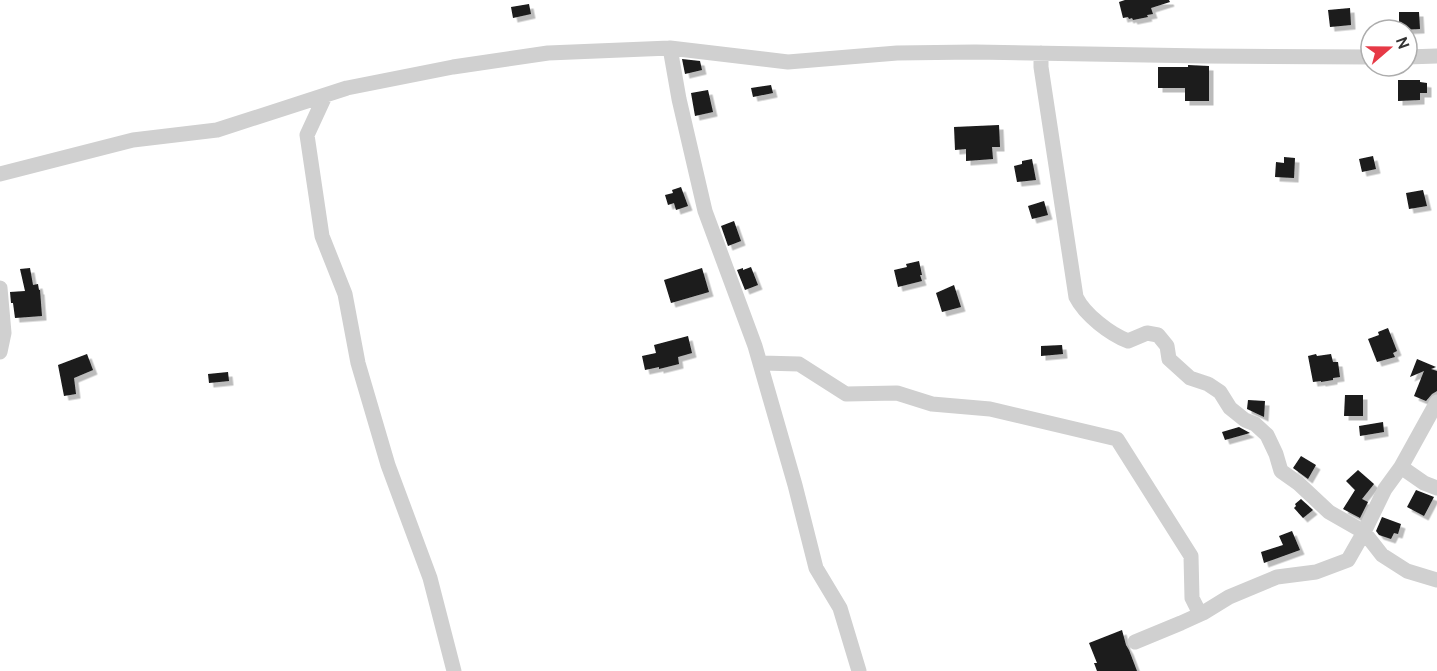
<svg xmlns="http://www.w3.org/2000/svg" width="1437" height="671" font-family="Cabin,sans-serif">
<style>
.building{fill:#1a1a1a;filter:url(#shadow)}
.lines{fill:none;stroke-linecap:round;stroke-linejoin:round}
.minor{stroke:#d0d0d0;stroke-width:15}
</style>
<defs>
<filter id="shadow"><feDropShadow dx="4.5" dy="4.5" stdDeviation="0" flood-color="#0004"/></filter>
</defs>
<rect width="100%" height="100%" fill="#fff"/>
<path class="building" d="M 1125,0 L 1169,0 L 1170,2 L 1151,8 L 1153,14 L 1147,15 L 1148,17 L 1133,20 L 1132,18 L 1129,19 L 1128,17 L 1123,18 L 1119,2 Z
M 529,4 L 531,14 L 513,18 L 511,7 Z
M 1350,8 L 1351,25 L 1330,27 L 1328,10 Z
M 1399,12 L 1419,12 L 1420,29 L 1399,30 Z
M 682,59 L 700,61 L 702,70 L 685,74 Z
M 1188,65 L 1209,66 L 1209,101 L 1185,101 L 1185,88 L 1158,88 L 1158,67 L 1188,67 Z
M 1398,80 L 1420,80 L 1420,82 L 1427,83 L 1427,93 L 1420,93 L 1420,100 L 1398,101 Z
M 771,85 L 773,93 L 753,97 L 751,88 Z
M 708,90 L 713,112 L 695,116 L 691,93 Z
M 999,125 L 1000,147 L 992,147 L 993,159 L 966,161 L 966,149 L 955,150 L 954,127 Z
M 1373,156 L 1376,169 L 1362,172 L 1359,159 Z
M 1284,157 L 1295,158 L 1294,178 L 1275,177 L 1276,162 L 1284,163 Z
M 1032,159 L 1036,180 L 1017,182 L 1014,166 L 1022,164 L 1022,161 Z
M 681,187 L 688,206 L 676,210 L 674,203 L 668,205 L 665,195 L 673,193 L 672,190 Z
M 1423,190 L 1427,206 L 1409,209 L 1406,193 Z
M 1044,201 L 1048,215 L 1032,219 L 1028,206 Z
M 734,221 L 741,241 L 728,246 L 721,226 Z
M 919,261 L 922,275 L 920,275 L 922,281 L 898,287 L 894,270 L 907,267 L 906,264 Z
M 751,267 L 758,285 L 745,290 L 737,270 L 743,268 L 743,270 Z
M 30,268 L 33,285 L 38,284 L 39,290 L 40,290 L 42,316 L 15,318 L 13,303 L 11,303 L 10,292 L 25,291 L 20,269 Z
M 702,268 L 709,292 L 671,303 L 664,280 Z
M 954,285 L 961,307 L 942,312 L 936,293 Z
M 1388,328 L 1397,351 L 1393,353 L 1395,357 L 1377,362 L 1368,339 L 1379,335 L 1378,332 Z
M 688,336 L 692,353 L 678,357 L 679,364 L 659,369 L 659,367 L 645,370 L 642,356 L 656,353 L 654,345 Z
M 1062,345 L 1063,354 L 1041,356 L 1041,346 Z
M 87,354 L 93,370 L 74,378 L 76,394 L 64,396 L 58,365 Z
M 1316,354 L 1317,356 L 1331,354 L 1333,362 L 1338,362 L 1340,377 L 1333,378 L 1333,380 L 1321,382 L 1321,381 L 1313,382 L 1308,356 Z
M 1417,359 L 1436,367 L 1431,369 L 1437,371 L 1437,391 L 1432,394 L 1426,401 L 1414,396 L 1424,371 L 1410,377 Z
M 228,372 L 229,381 L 209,383 L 208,374 Z
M 1345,395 L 1363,395 L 1363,416 L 1344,416 Z
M 1248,400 L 1265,401 L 1264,417 L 1247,409 Z
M 1383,422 L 1384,432 L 1360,436 L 1359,426 Z
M 1239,427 L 1250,433 L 1225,440 L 1222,432 Z
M 1301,456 L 1316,465 L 1308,479 L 1293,468 Z
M 1358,470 L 1374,484 L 1362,499 L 1368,502 L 1360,518 L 1343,509 L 1355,490 L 1346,481 Z
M 1416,490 L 1434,497 L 1424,516 L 1407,507 Z
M 1301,499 L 1313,510 L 1303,518 L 1294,508 L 1296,506 L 1295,504 Z
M 1382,517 L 1401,524 L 1398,534 L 1394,533 L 1391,539 L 1379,535 L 1376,531 Z
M 1292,531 L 1300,550 L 1264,563 L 1261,552 L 1283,545 L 1279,536 Z
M 1122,630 L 1126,645 L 1129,650 L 1137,671 L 1097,671 L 1094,663 L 1097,663 L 1089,643 Z"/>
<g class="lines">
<path class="minor" d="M 670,48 L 679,99 L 705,211 L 755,346 L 795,485 L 816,568 L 840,608 L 859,671
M 1041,53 L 1041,67 L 1076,297 C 1085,315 1110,334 1128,341 L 1147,333 L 1158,335 L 1167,346 L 1169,359 L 1190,378 L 1208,384 L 1220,392 L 1230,408 L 1245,420 L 1255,424 L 1267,435 L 1276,454 L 1281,471 L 1298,483 L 1329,512 L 1364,532 L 1382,555 L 1407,571 L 1437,580
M 1407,57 L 1437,56
M 325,96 L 307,135 L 322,236 L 345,294 L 358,363 L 388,465 L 430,578 L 454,671
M 0,174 L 133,140 L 217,130 L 347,88 L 453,67 L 548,53 L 670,48 L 788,62 L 897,53 L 975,52 L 1204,56 L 1371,57
M 0,288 L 4,333 L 0,352
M 760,363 L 799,364 L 846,394 L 897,393 L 932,404 L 990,409 L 1117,439 L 1191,556 L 1192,598 L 1200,614
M 1401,467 L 1424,483 L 1437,488
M 1135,642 L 1181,623 L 1203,613 L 1229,597 L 1277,577 L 1316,572 L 1348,560 L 1364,532 L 1385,489 L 1401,467 L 1437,402"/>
</g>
<g transform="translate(1389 48) rotate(70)"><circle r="28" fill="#ffffff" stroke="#adadad" stroke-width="1.5"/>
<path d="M0-4.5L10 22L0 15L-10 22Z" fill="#e63946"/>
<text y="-9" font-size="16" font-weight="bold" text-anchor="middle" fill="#333333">N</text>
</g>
</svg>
